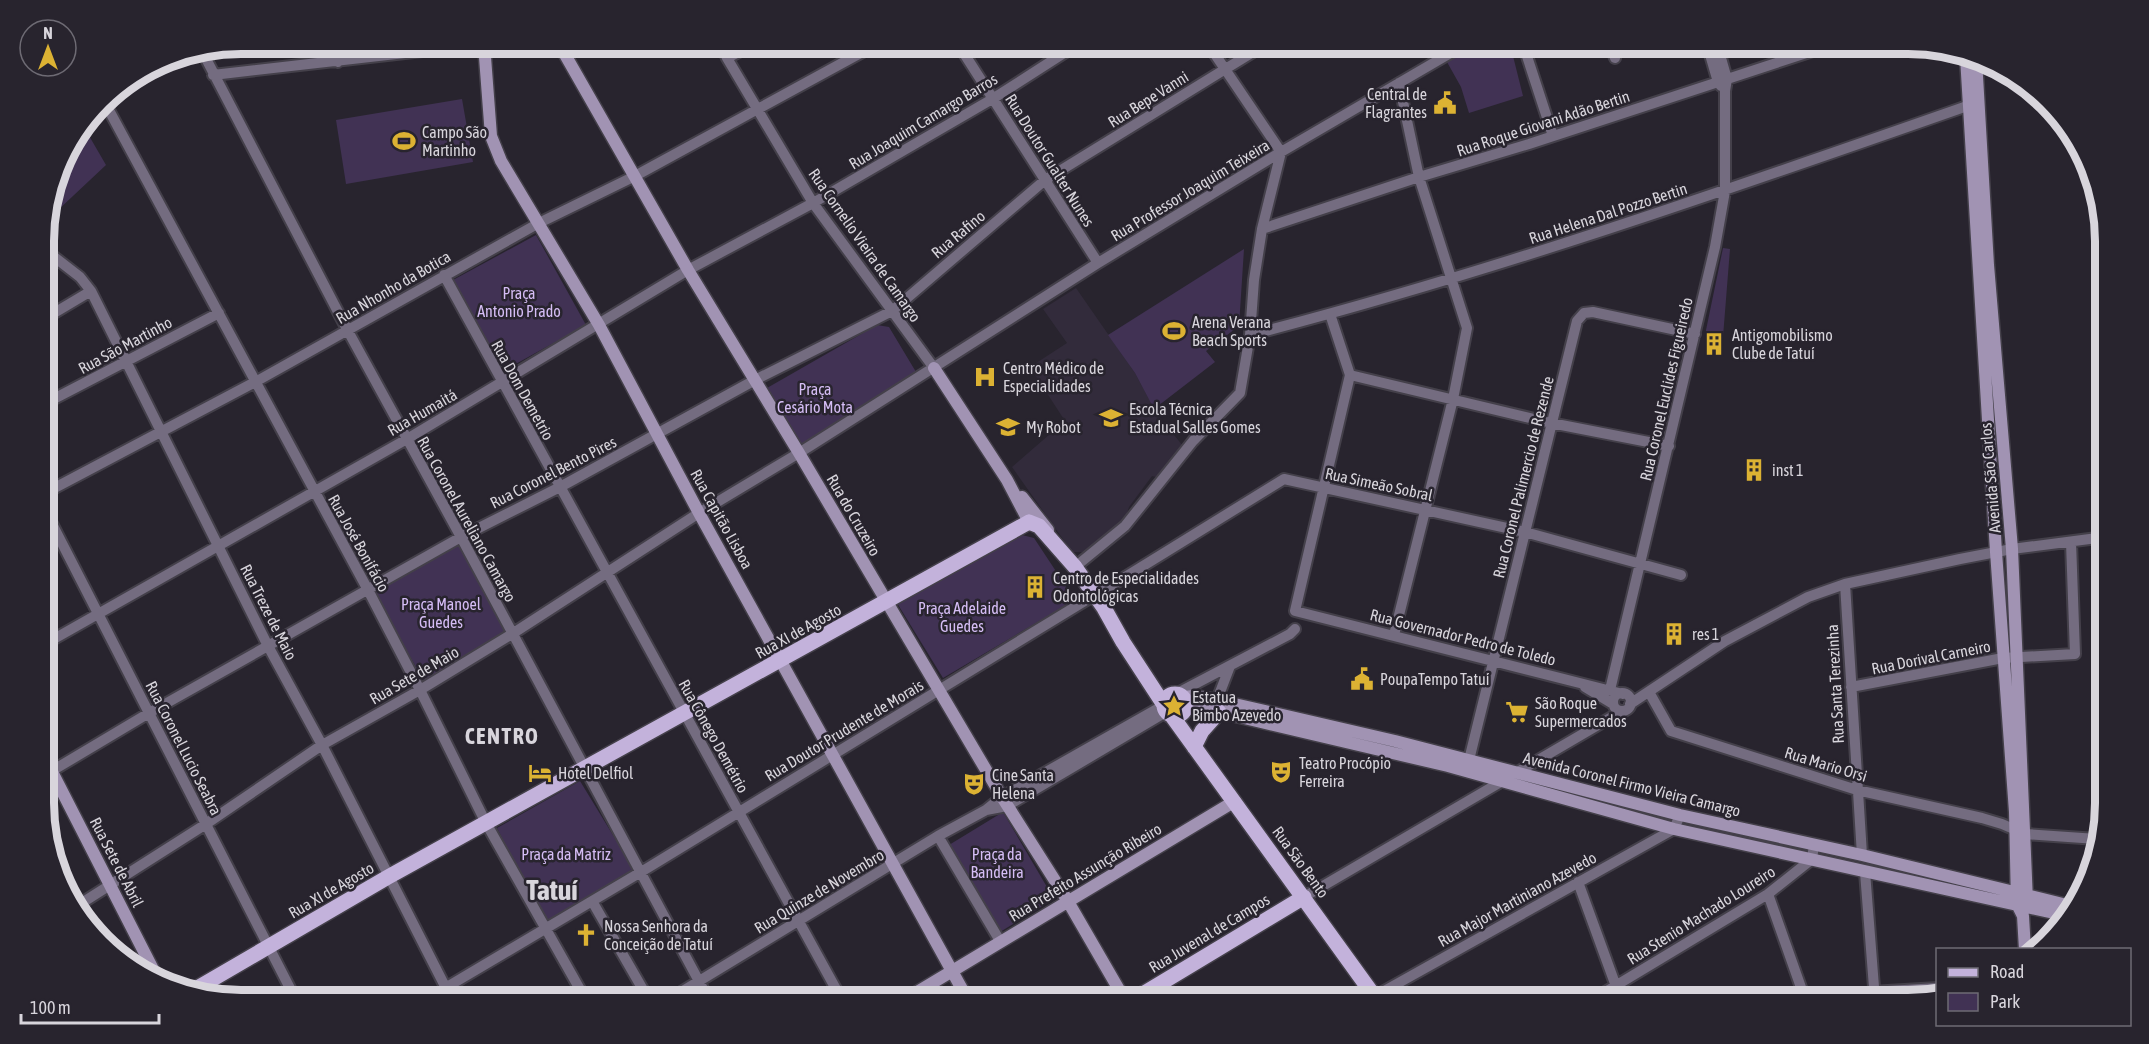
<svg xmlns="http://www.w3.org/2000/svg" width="2149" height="1044" font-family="'Asap Condensed',sans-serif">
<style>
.built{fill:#322b3b}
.park{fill:#413254}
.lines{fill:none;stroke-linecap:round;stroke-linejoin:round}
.street-casing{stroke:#44404a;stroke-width:14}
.secondary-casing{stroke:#44404a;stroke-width:15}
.primary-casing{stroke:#44404a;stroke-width:18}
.street{stroke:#746c80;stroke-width:10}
.secondary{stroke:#a193b3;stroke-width:12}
.primary{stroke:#c3b2db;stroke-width:15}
.labels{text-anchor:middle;stroke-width:5;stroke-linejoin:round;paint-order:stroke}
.poi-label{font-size:16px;fill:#d8d5dc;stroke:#28242e;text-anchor:start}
.street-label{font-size:16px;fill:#d8d5dc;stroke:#28242e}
.park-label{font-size:16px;fill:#d5bdf5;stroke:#28242e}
.district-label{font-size:22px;font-weight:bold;letter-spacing:1.5px;fill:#d8d5dc;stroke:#28242e}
.town-label{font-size:28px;font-weight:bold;fill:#d8d5dc;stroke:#28242e}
.rim{fill:none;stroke:#d8d5dc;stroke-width:8}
</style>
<rect width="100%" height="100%" fill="#28242e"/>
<path class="built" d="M 1076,288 L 1135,373 L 1157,414 L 1183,446 L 1156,477 L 1152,476 L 1129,507 L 1124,524 L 1088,552 L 1072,552 L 1012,467 L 1065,421 L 1030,367 L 1067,343 L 1043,309 Z"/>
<path class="park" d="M 1482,44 L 1510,44 L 1523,96 L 1469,113 L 1461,87 L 1447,62 Z
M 462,99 L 473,162 L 346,184 L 336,120 Z
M 88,134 L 106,165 L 57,211 L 51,204 L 63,156 Z
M 536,235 L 586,325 L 503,371 L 453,280 Z
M 1723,248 L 1730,249 L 1723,337 L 1705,335 Z
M 1244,249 L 1239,326 L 1206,351 L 1215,362 L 1154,409 L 1135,373 L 1108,335 Z
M 877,325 L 889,327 L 916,372 L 801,445 L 767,388 Z
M 1022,535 L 1034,538 L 1075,600 L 943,678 L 897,603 Z
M 458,545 L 507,632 L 424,681 L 374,593 Z
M 580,781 L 636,873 L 546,924 L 497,828 Z
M 1003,812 L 1054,899 L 1000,932 L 949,845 Z"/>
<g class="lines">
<g class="street-casing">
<path id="street" d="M 324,44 L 338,62
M 721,44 L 727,58 L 813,203 L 934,368
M 958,44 L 1098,263
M 1523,44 L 1553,136
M 1610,44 L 1615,58
M 1707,44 L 1718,82 L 1721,86
M 202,51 L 348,331 L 461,537 L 709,1000
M 727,58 L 754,44
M 213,75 L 484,44
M 104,101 L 368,590 L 420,690 L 486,823 L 586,1000
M 1262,229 L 1419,177 L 1529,144 L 1834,44
M 44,249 L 80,277 L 91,291 L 268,646 L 322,745 L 452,1000
M 444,275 L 842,1000
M 1330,314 L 1350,375
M 44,319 L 91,291
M 1250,335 C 1494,272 1733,188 1970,105 L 1976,106
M 1350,375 L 1295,611 L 1623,694
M 1350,375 L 1551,423 L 1669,446
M 44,404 L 219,313
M 45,493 L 257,381 L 539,223 L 635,176 L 877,44
M 45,510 L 296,1000
M 1075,567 L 1125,526 L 1193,441 L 1240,393 L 1250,335 L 1254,280 L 1262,229 L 1281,152 L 1208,44
M 1845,584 L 1862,855
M 1096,595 L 1284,479 L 1525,532 L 1681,575
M 1394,635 L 1453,399 L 1467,328 L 1419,177 L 1399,83
M 45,644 L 407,439 L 688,270 L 813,203 L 994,98 L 1078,44
M 1585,687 L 1613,704
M 1851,687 L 2003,658 L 2075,654 L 2071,542
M 1610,690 L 1715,247 L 1725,191 L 1725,91 L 1727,79 L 1717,44
M 1649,692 L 1671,731 L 1857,790 L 1982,818 L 2002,824 L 2025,834 L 2097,839
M1613 702a9 9 0 1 1 18 0a9 9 0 1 1-18 0Z
M 1176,694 L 1290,634 L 1295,629
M 1630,704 L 1725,641 L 1808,597 L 1845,584 L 1960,559 L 2012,549 L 2105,537
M 1219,708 L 1217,700 L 1230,666
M 1469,760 L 1577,321 L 1584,313 L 1593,312 L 1695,334
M 45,775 L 149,713 L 461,537 L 560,487 L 755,380 L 892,311 L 1045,180 L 1266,44
M 986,810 L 1007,806 L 1166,712
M 938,836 L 1000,941
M 1865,872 L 1875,1000
M 1578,882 L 1621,1000
M 1768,894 L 1804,996 L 1938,988
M 1304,897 L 1622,711
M 592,901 L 649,1000
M 77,906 L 206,824 L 322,745 L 420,690 L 512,634 L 699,513 L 799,453 L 1098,263 L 1281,152 L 1466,44
M 425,1000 L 641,872 L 1088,599
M 668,1000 L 938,836 L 986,810 L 1002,797 L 1164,705
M 1368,1000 L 1674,829 L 1680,815
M 1592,1000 L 1768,894 L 1812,859 L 1814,845"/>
</g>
<g class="secondary-casing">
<path id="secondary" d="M 484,44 L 491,136 L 501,161 L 599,325 L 699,513 L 968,1000
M 559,44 L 688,270 L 799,453 L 1002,797 L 1066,898 L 1125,1000
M 1966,57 L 1996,552 L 2015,812 L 2017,904 L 2023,916 L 2025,950
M 1976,59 L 1988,265 L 2012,549 L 2027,901
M 2092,186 L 2104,245
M 934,368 L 1007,480 L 1029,522
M 1022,497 L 1048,530
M 1184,697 L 1194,696 L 1217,700 L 1395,741 L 1680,815 L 1862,855 L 2071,906
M 1186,708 L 1219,712 L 1448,766 L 1674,829 L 2063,915
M 45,758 L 159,981
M 904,1000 L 1235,801"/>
</g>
<g class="primary-casing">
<path id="primary" d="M 1029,522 L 1039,526 L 1075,567 L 1104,608 L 1123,642 L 1164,705
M1164 705a11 11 0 1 1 22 0a11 11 0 1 1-22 0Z
M 1172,716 L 1377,1000
M 1194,747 L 1202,731 L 1219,712
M 194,990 L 388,877 L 1029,522
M 1133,1000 L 1304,897"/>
</g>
<use href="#street" class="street"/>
<use href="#secondary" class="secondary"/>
<use href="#primary" class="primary"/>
</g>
<defs>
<g id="civic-bare" transform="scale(1.8)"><path d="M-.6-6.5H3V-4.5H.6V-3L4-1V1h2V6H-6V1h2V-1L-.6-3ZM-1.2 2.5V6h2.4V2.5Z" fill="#dcb233" stroke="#28242e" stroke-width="2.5" paint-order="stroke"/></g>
<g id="stadium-bare" transform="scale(1.8)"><path d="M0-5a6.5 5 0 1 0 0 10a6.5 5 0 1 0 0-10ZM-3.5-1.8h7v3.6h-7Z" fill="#dcb233" stroke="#28242e" stroke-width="2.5" paint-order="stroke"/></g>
<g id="building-bare" transform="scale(1.8)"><path d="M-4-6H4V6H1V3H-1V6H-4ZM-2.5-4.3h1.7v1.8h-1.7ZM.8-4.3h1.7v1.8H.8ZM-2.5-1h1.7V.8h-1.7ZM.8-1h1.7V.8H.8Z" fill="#dcb233" stroke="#28242e" stroke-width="2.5" paint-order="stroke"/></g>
<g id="hospital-bare" transform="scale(1.8)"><path d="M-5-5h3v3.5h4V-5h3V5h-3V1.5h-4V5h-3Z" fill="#dcb233" stroke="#28242e" stroke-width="2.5" paint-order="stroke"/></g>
<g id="university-bare" transform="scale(1.8)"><path d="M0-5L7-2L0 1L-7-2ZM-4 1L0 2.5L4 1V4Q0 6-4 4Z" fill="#dcb233" stroke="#28242e" stroke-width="2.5" paint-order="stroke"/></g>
<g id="sight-bare" transform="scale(1.8)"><path d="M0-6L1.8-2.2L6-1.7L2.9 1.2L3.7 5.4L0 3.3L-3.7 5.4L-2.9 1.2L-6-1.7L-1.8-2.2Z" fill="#dcb233" stroke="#28242e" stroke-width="2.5" paint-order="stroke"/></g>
<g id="supermarket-bare" transform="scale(1.8)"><path d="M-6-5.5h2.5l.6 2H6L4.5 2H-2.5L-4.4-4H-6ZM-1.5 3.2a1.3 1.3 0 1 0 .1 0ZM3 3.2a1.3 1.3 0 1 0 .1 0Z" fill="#dcb233" stroke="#28242e" stroke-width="2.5" paint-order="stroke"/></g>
<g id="theatre-bare" transform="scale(1.8)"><path d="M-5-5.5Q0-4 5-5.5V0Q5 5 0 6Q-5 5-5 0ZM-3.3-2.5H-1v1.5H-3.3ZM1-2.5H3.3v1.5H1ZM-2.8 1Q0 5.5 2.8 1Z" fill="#dcb233" stroke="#28242e" stroke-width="2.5" paint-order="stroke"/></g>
<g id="hotel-bare" transform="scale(1.8)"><path d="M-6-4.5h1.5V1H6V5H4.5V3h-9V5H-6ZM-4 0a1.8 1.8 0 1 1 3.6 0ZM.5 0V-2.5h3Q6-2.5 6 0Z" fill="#dcb233" stroke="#28242e" stroke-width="2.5" paint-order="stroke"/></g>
<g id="church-bare" transform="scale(1.8)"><path d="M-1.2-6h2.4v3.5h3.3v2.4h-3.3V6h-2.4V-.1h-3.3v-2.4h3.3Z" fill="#dcb233" stroke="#28242e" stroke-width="2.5" paint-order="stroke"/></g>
</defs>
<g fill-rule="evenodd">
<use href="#civic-bare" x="1445" y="103"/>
<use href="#stadium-bare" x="404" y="141"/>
<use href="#stadium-bare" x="1174" y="331"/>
<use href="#building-bare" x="1714" y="344"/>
<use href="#hospital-bare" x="985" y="377"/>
<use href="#university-bare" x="1111" y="418"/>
<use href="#university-bare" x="1008" y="427"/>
<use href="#building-bare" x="1754" y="470"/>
<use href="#building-bare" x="1035" y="587"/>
<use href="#building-bare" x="1674" y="634"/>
<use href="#civic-bare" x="1362" y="679"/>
<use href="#sight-bare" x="1174" y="706"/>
<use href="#supermarket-bare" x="1517" y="712"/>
<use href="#theatre-bare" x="1281" y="772"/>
<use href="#hotel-bare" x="540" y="773"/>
<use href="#theatre-bare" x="974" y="784"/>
<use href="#church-bare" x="586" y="935"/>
</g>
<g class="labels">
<g class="poi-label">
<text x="1427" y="100" text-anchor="end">Central de<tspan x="1427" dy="18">Flagrantes</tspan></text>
<text x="422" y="138">Campo São<tspan x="422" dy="18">Martinho</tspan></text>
<text x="1192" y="328">Arena Verana<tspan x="1192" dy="18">Beach Sports</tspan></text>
<text x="1732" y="341">Antigomobilismo<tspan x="1732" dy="18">Clube de Tatuí</tspan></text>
<text x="1003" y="374">Centro Médico de<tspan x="1003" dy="18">Especialidades</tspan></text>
<text x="1129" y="415">Escola Técnica<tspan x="1129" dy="18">Estadual Salles Gomes</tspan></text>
<text x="1026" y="433">My Robot</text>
<text x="1772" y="476">inst 1</text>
<text x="1053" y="584">Centro de Especialidades<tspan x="1053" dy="18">Odontológicas</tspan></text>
<text x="1692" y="640">res 1</text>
<text x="1380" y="685">PoupaTempo Tatuí</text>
<text x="1192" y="703">Estatua<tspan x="1192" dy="18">Bimbo Azevedo</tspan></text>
<text x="1535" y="709">São Roque<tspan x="1535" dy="18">Supermercados</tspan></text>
<text x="1299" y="769">Teatro Procópio<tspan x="1299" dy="18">Ferreira</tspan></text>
<text x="558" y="779">Hotel Delfiol</text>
<text x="992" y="781">Cine Santa<tspan x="992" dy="18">Helena</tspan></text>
<text x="604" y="932">Nossa Senhora da<tspan x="604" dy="18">Conceição de Tatuí</tspan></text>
</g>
<g class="street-label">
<text transform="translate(1148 99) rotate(-32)" y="6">Rua Bepe Vanni</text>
<text transform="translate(923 121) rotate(-31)" y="6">Rua Joaquim Camargo Barros</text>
<text transform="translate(1543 123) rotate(-18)" y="6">Rua Roque Giovani Adão Bertin</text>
<text transform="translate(1050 160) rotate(58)" y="6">Rua Doutor Gualter Nunes</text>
<text transform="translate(1190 190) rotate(-31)" y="6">Rua Professor Joaquim Teixeira</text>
<text transform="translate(1608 213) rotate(-18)" y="6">Rua Helena Dal Pozzo Bertin</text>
<text transform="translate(958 234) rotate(-40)" y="6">Rua Rafino</text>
<text transform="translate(865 245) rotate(55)" y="6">Rua Cornelio Vieira de Camargo</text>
<text transform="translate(393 287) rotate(-30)" y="6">Rua Nhonho da Botica</text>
<text transform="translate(125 345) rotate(-28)" y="6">Rua São Martinho</text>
<text transform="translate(1666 389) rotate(-77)" y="6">Rua Coronel Euclides Figueiredo</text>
<text transform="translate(523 390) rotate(61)" y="6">Rua Dom Demetrio</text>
<text transform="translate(422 412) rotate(-30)" y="6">Rua Humaitá</text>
<text transform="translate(553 472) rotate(-27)" y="6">Rua Coronel Bento Pires</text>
<text transform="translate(1523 477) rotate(-76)" y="6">Rua Coronel Palimercio de Rezende</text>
<text transform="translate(1990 478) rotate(-95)" y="6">Avenida São Carlos</text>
<text transform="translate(1379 484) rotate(12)" y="6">Rua Simeão Sobral</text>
<text transform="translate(854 515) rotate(60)" y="6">Rua do Cruzeiro</text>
<text transform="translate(467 519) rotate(61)" y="6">Rua Coronel Aureliano Camargo</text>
<text transform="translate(722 519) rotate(61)" y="6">Rua Capitão Lisboa</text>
<text transform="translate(359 543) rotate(61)" y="6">Rua José Bonifácio</text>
<text transform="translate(269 612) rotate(63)" y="6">Rua Treze de Maio</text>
<text transform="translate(798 631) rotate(-29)" y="6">Rua XI de Agosto</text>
<text transform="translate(1463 637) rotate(14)" y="6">Rua Governador Pedro de Toledo</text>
<text transform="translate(1931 657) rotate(-11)" y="6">Rua Dorival Carneiro</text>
<text transform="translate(414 675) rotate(-30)" y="6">Rua Sete de Maio</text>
<text transform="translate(1835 684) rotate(-93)" y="6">Rua Santa Terezinha</text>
<text transform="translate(844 730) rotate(-31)" y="6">Rua Doutor Prudente de Morais</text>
<text transform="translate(714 736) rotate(61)" y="6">Rua Cônego Demétrio</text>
<text transform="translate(184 748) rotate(63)" y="6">Rua Coronel Lucio Seabra</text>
<text transform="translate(1826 764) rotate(17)" y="6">Rua Mario Orsi</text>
<text transform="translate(1632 784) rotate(14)" y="6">Avenida Coronel Firmo Vieira Camargo</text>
<text transform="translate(117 862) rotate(63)" y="6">Rua Sete de Abril</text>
<text transform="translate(1301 862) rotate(54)" y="6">Rua São Bento</text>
<text transform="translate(1085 872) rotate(-31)" y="6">Rua Prefeito Assunção Ribeiro</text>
<text transform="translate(331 890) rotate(-30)" y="6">Rua XI de Agosto</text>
<text transform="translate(819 891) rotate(-31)" y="6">Rua Quinze de Novembro</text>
<text transform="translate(1517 899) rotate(-29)" y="6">Rua Major Martiniano Azevedo</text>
<text transform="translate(1701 915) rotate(-32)" y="6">Rua Stenio Machado Loureiro</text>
<text transform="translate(1209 933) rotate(-31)" y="6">Rua Juvenal de Campos</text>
</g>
<g class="park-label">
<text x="519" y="299">Praça<tspan x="519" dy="18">Antonio Prado</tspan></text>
<text x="815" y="395">Praça<tspan x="815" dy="18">Cesário Mota</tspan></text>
<text x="441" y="610">Praça Manoel<tspan x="441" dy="18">Guedes</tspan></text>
<text x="962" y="614">Praça Adelaide<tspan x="962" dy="18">Guedes</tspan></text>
<text x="566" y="860">Praça da Matriz</text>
<text x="997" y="860">Praça da<tspan x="997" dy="18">Bandeira</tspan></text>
</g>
<g class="district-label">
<text x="502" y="744">CENTRO</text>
</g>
<g class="town-label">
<text x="552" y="900">Tatuí</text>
</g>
</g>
<path d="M0 0H2149V1044H0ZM241 54H1908A187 187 0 0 1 2095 241V803A187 187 0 0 1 1908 990H241A187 187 0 0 1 54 803V241A187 187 0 0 1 241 54Z" fill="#28242e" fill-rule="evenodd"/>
<path class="rim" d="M241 54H1908A187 187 0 0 1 2095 241V803A187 187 0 0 1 1908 990H241A187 187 0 0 1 54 803V241A187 187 0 0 1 241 54Z"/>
<rect x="1936" y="948" width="195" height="78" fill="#28242e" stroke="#6e6b74" stroke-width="1.5"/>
<rect x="1948" y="968" width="30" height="9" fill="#c3b2db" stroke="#6e6b74" stroke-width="1.5"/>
<text x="1990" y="978" font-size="18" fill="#d8d5dc">Road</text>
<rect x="1948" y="993" width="30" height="18" fill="#413254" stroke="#6e6b74" stroke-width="1.5"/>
<text x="1990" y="1008" font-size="18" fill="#d8d5dc">Park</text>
<g transform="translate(48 48)"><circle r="28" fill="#28242e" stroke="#6e6b74" stroke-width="1.5"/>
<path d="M0-4.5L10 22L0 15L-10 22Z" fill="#dcb233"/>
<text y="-9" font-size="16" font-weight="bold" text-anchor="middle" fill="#d8d5dc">N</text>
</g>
<path d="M21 1014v9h138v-9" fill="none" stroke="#d8d5dc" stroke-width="3"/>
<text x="30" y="1014" font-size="18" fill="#d8d5dc" stroke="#28242e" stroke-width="4.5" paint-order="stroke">100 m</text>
</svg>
